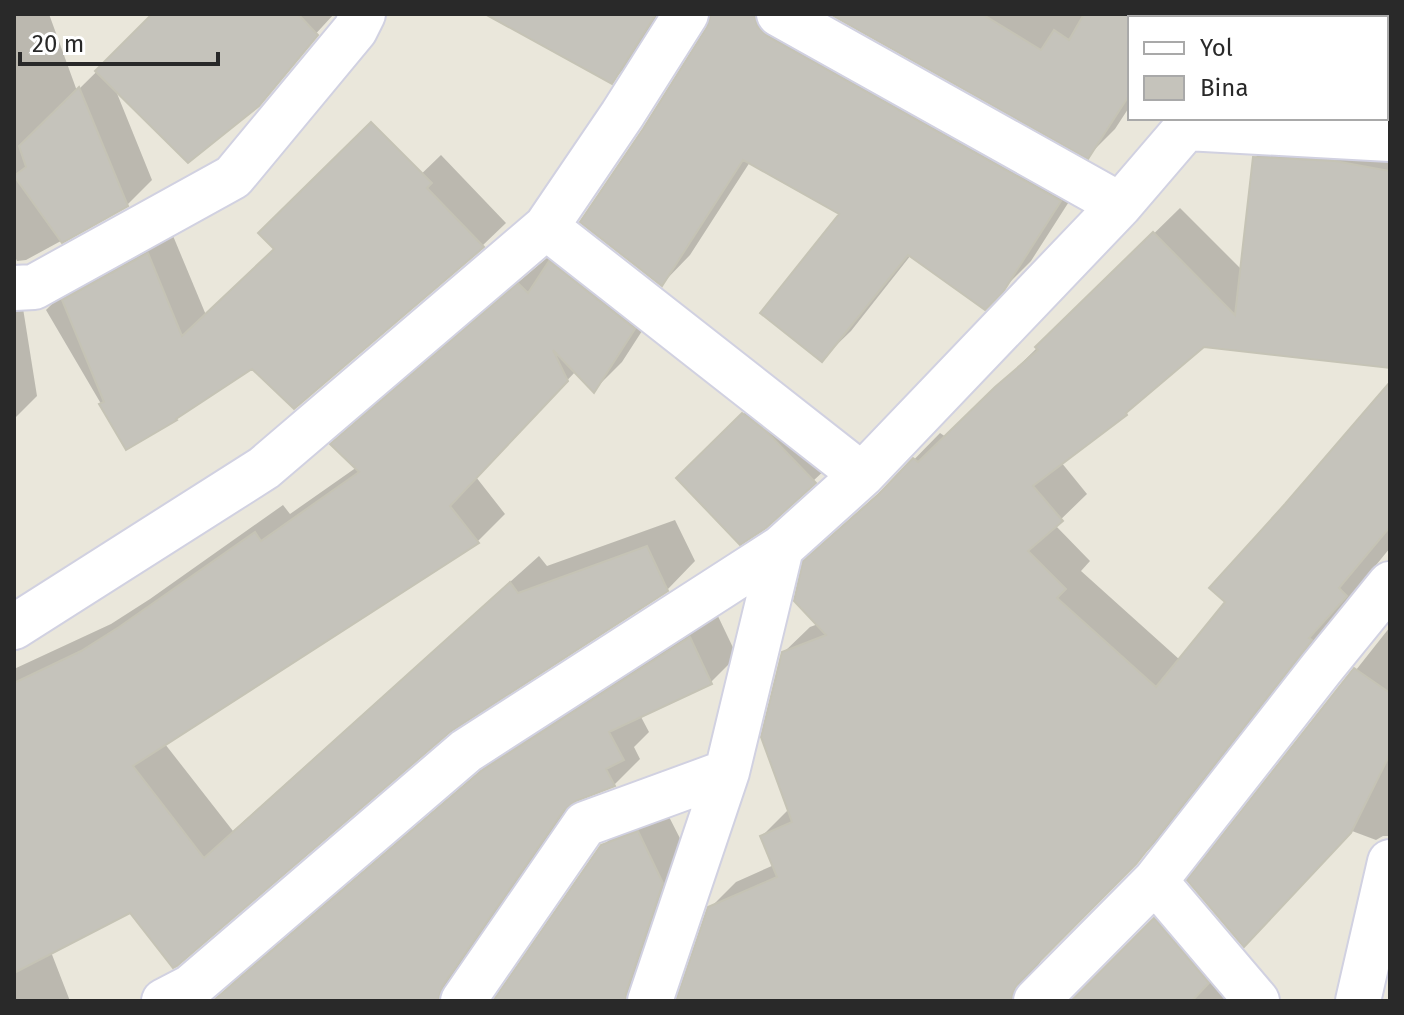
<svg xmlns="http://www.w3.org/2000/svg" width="1404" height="1015" font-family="'Fira Sans',sans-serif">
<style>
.shadow{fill:#0003}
.building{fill:#c5c3bb;stroke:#c5c3b5;stroke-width:2}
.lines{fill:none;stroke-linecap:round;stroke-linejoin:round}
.minor-casing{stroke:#d1d1e1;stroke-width:48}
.minor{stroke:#fff;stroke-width:44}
</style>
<rect width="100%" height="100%" fill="#eae7db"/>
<path class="shadow" d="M 14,14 L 49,14 L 77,91 L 155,14 L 167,14 L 114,86 L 152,180 L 127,205 L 26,260 L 17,261 L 15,257 L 14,261 Z
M 266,14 L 334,14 L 299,52 Z
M 493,14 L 663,14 L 636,57 L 612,81 Z
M 718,14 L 768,14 L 1088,172 L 1031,261 L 984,308 L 911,255 L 851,331 L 822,359 L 842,213 L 750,162 L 690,255 L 662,284 L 645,130 Z
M 834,14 L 1187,14 L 1185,18 L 1130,18 L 1130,106 L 1115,129 L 1088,156 Z
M 1303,14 L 1390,14 L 1390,81 L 1386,85 L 1386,18 L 1302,18 Z
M 1281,131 L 1390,140 L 1390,366 L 1204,345 L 1147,392 L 1126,413 L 1061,462 L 1087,494 L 1055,525 L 1090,561 L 1081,571 L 1180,660 L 1227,602 L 1390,385 L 1390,548 L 1327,625 L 1162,836 L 1044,955 L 1038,966 L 1037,980 L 1057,1000 L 1071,999 L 1082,993 L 1181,894 L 1228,1001 L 214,1001 L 232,983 L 510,745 L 716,612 L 737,656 L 711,682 L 640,715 L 649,732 L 634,747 L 640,759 L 614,785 L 579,797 L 468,959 L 489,1001 L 497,999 L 603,846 L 630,819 L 664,807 L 689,856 L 668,999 L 679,1000 L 710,908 L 736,882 L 774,865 L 762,836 L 789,809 L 783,653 L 810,627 L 818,624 L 832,535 L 899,475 L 940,433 L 946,437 L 1180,208 L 1242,270 L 1255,158 Z
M 441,155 L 506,223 L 482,246 L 252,366 L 127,448 L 46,310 L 69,287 L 171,231 L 206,315 L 276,248 L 384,210 Z
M 578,234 L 662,300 L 622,362 L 594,390 L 576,371 L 476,477 L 505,514 L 478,541 L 165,744 L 233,831 L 539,556 L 547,566 L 675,520 L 695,561 L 667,590 L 131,910 L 51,952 L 70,1001 L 14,1001 L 14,669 L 111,624 L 150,599 L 283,505 L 290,514 L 357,467 L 333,444 L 361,416 L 548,257 L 551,261 Z
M 14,265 L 18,277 L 37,396 L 14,419 Z
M 774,385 L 844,452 L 765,526 L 708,448 Z
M 1390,627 L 1390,836 L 1383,836 L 1376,840 L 1352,831 L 1190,880 Z"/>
<path class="building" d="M 152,14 L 298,14 L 318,35 L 259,106 L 188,163 L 95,71 Z
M 485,14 L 656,14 L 612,84 Z
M 711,14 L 754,14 L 757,26 L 767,36 L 1061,201 L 1003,292 L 985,310 L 908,255 L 822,362 L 760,313 L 839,214 L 743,160 L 662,286 L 580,222 L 643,129 L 707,27 Z
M 830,14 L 982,14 L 1041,50 L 1054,30 L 1069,40 L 1084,14 L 1130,14 L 1130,94 L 1088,159 Z
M 79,87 L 128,206 L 62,243 L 14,176 L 26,167 L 19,146 Z
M 371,122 L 432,183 L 427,188 L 484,247 L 294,409 L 252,369 L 176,419 L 177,420 L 126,450 L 99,404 L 104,402 L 62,300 L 148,253 L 182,336 L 274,249 L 258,233 Z
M 1253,157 L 1335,161 L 1390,171 L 1390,368 L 1204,347 L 1126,413 L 1127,415 L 1033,486 L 1063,521 L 1028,551 L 1066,589 L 1057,598 L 1156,687 L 1225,602 L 1209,588 L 1285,504 L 1390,382 L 1390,527 L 1339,588 L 1347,596 L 1309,638 L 1312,640 L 1136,864 L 1018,983 L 1012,994 L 1012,1001 L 676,1001 L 708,907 L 777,877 L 760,836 L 792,822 L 761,737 L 782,652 L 826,635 L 794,601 L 803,561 L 879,494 L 913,458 L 918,462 L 995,387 L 1038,350 L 1035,347 L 1153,232 L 1235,315 Z
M 549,261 L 635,329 L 594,393 L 553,350 L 568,381 L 450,506 L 479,543 L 133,766 L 204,858 L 510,582 L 518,593 L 647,546 L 668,591 L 450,732 L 177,966 L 173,968 L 130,913 L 14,973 L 14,683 L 81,651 L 119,627 L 255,532 L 261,541 L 359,472 L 330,444 L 518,283 L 528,293 Z
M 742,413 L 766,431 L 816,483 L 766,528 L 740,545 L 676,478 Z
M 690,637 L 712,684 L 609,732 L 624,760 L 606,769 L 615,786 L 576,801 L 564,810 L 442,987 L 438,1001 L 213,1001 L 481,771 Z
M 1354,668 L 1390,693 L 1390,754 L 1351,833 L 1244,947 L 1187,880 Z
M 638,831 L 663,883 L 626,993 L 626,1001 L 493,1001 L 601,845 Z
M 1154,918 L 1209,983 L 1192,1001 L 1071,1001 Z"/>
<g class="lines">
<g class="minor-casing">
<path id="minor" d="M 779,14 L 1120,205
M 1235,18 L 1237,14
M 1191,118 L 1186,128 L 1390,139
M 546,227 L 862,475
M 14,288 L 34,287 L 233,177 L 355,30 L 363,14
M 14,627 L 264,468 L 546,227 L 622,115 L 686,14
M 1155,881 L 1257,1001
M 164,1001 L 191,987 L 466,751 L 781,548
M 463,1001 L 585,824 L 727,772
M 650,1001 L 727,772 L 781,548 L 862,475 L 1120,205 L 1186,128
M 1036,1001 L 1155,881 L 1321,669 L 1390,584
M 1358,1001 L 1390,862"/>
</g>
<use href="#minor" class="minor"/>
</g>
<rect width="1404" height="1015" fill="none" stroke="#292929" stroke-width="32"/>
<rect x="1128" y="16" width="260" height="104" fill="#ffffff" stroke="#a9a9a9" stroke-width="2"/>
<rect x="1144" y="42" width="40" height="12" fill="#ffffff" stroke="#a9a9a9" stroke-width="2"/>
<text x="1200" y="56" font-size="24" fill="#292929">Yol</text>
<rect x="1144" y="76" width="40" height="24" fill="#c5c3bb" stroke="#a9a9a9" stroke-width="2"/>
<text x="1200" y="96" font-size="24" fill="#292929">Bina</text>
<path d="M20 52v12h198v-12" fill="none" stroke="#292929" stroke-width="4"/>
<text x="32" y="52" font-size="24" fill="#292929" stroke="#ffffff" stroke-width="6" paint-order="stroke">20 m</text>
</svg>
